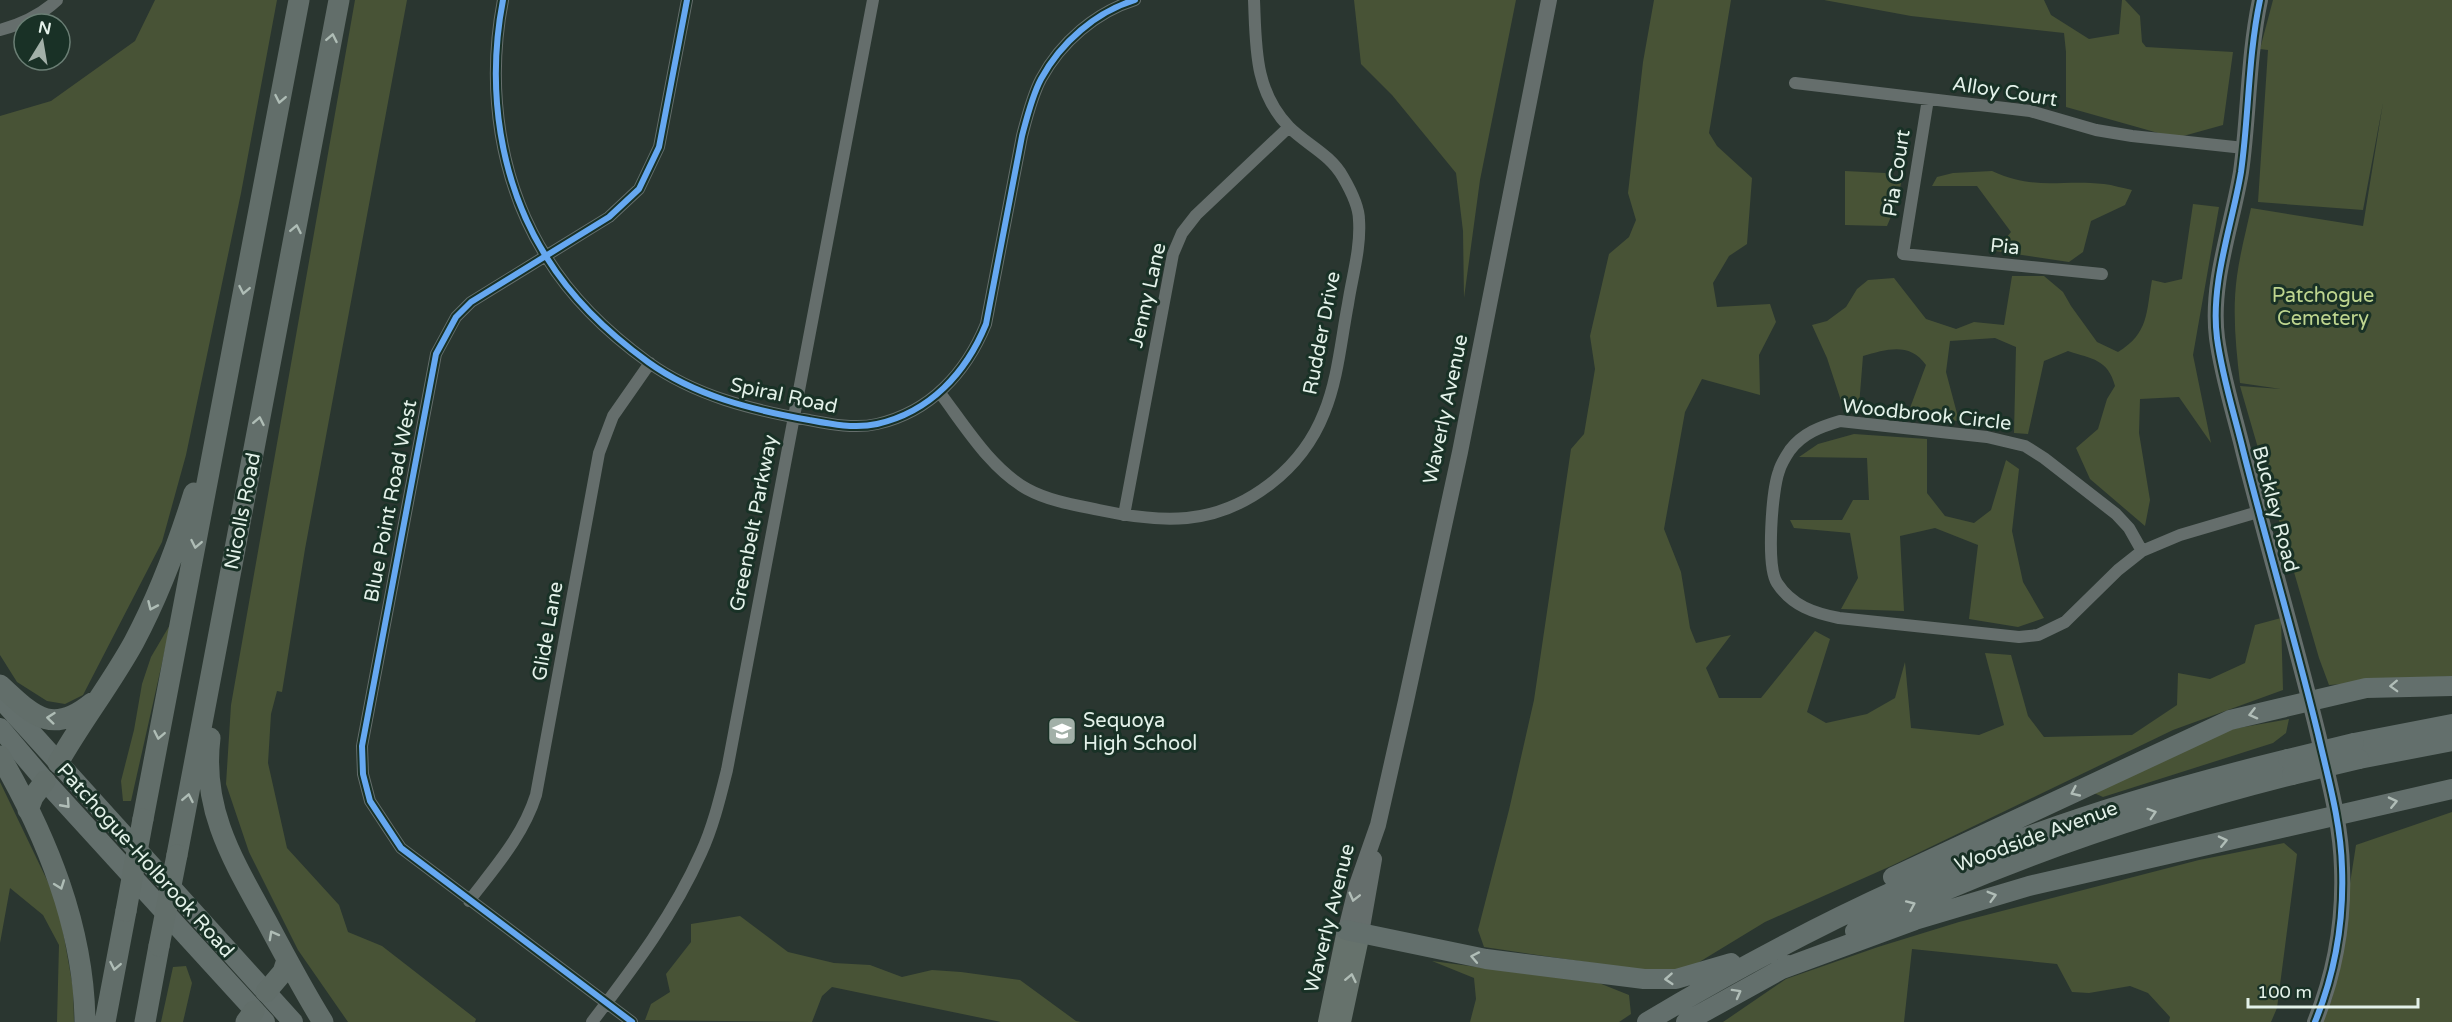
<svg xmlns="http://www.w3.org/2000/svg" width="2452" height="1022" font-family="'Varela Round',sans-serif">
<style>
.green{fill:#485336}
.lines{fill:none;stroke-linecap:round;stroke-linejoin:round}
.minor{stroke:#656e6c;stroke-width:12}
.tertiary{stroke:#656e6c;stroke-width:16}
.secondary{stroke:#66726c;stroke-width:18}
.primary{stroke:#636f6c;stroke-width:20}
.trunk{stroke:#626e6a;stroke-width:21}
.primary-bridge{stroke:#636f6c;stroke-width:20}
.trunk-bridge{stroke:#626e6a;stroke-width:21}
.cycleway-casing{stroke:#193126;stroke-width:10}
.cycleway{stroke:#66a8f1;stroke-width:6}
.oneway{stroke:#afbdb6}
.oneway2{stroke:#b0bdb7}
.oneway3{stroke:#b1bdb7}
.oneway4{stroke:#b1beb7}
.labels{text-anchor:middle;stroke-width:6;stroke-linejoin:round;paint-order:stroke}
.street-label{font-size:20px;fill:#e3f1e9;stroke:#193126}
.park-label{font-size:20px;fill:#bed58f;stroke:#193126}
.poi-label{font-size:20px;fill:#e3f1e9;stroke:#193126;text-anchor:start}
</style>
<rect width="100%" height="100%" fill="#2a3630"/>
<path class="green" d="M 155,0 L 277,0 L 241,193 L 186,455 L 162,542 L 83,695 L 65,704 L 47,701 L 17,682 L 0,655 L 0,116 L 51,101 L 135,41 Z
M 355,0 L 407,0 L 305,549 L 282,692 L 277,691 L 271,714 L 268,763 L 287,848 L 339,905 L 348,932 L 382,946 L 476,1019 L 475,1022 L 348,1022 L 298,950 L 249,852 L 226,784 L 231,705 Z
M 1354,0 L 1516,0 L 1480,180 L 1464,298 L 1463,231 L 1456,173 L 1392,95 L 1361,64 Z
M 1654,0 L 1731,0 L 1709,133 L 1717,146 L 1752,178 L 1747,244 L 1729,256 L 1713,283 L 1717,307 L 1770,304 L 1776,322 L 1759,355 L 1760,395 L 1702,379 L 1685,412 L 1664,529 L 1681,572 L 1690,628 L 1696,643 L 1731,635 L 1706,668 L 1719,698 L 1761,698 L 1815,631 L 1830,639 L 1807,712 L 1826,723 L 1867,714 L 1895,698 L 1905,662 L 1911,728 L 1979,735 L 2004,725 L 1985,653 L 2011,655 L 2028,716 L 2044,737 L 2132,735 L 2177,705 L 2178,673 L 2210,679 L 2245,663 L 2255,625 L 2281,618 L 2283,690 L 2173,730 L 1891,866 L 1765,922 L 1696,964 L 1674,971 L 1640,970 L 1484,947 L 1478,930 L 1509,810 L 1534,700 L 1571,449 L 1584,434 L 1595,369 L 1590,336 L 1609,254 L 1629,237 L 1636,220 L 1628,193 L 1643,62 Z
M 1824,0 L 2044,0 L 2051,15 L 2089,39 L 2119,34 L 2122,0 L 2125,0 L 2140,16 L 2142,42 L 2146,47 L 2233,52 L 2223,125 L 2176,138 L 2066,107 L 2066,52 L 2064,33 L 1911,16 Z
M 2273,0 L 2452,0 L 2452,676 L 2329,685 L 2319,658 L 2240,386 L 2281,389 L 2240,383 C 2236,348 2232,312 2237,276 C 2240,254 2246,231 2251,208 L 2363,226 L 2383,103 L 2363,210 L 2258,202 L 2268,50 L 2260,49 Z
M 1845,171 L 1885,173 L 1901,183 L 1898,200 L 1887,226 L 1845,225 Z
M 1992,171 C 2035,191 2061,179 2104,184 C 2113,185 2122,188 2132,190 L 2125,205 L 2091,221 L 2083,252 L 2069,262 L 1995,251 L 2011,232 L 1977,186 L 1932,186 L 1937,177 L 1953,173 Z
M 2193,204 L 2219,207 L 2193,355 L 2211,443 L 2179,397 L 2140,399 L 2139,433 L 2150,500 L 2145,526 L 2090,479 L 2076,448 L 2098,429 L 2107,399 L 2115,386 C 2108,359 2092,359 2068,351 L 2044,361 L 2028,434 L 2014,433 L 2016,347 L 1995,338 L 1950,341 L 1946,372 L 1959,421 L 1907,416 L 1926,365 C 1910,342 1887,349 1863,356 L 1859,406 L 1845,413 L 1827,358 L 1812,325 L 1827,321 L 1846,307 L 1857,289 L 1868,280 L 1894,278 L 1926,319 L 1956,329 L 1974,322 L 2004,325 L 2012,276 L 2044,276 L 2063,292 L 2071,306 L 2097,342 L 2118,352 C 2149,333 2146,313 2152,280 L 2165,283 L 2182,279 Z
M 1854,434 L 1927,439 L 1927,493 L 1945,516 L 1974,523 L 1991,510 L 2006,460 L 2019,469 L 2012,531 L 2023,582 L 2044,618 L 2018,627 L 1969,619 L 1978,545 L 1935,528 L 1900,536 L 1904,611 L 1841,609 L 1858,578 L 1850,533 L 1794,528 L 1790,520 L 1842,520 L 1853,500 L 1869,500 L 1867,458 L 1799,457 L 1818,444 Z
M 171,623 L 131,801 L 123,801 L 121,781 L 134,730 L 142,684 L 151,657 Z
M 2289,719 L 2286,733 L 2273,743 L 2103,797 L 2094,793 L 2227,730 Z
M 0,782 L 58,903 L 73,988 L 74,1022 L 57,1022 L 59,945 L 43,915 L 10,888 L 0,943 Z
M 2452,812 L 2452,1022 L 2321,1022 L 2332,999 L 2356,845 Z
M 2284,843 L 2297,854 L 2277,1008 L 2271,1022 L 2169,1022 L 2170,1017 L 2148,993 L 2130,986 L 2089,993 L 2072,992 L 2057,964 L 1912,949 L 1904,1022 L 1723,1022 L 1786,979 L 1878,947 L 1959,922 L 2199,860 Z
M 740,916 L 788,952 L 834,963 L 870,965 L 902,977 L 932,970 L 961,972 L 1020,980 L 1076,1021 L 1081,1022 L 1001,1022 L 832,987 L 822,996 L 812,1022 L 645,1020 L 651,1004 L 670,992 L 666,974 L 691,942 L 691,924 Z
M 1432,961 L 1599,983 L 1629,995 L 1631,1014 L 1619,1022 L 1470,1022 L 1476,999 L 1474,978 Z
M 186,966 L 192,983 L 183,1022 L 161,1022 L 173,967 Z"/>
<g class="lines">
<path class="minor" d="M 503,0 C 486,88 499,182 547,258 C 573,300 608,333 648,362 C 695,396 753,410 809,420 C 830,424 855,429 877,424 C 930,412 966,373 986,324 L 1022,136 C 1027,117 1032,96 1041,79 C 1061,42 1096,12 1135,0
M 0,30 C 22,24 41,15 57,0
M 1795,83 L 2030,111 L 2096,130 L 2132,136 L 2244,148
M 1928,99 L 1903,254 L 2102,274
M 940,393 C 965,426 990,468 1027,489 C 1049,501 1075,505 1099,510 C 1127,516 1157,521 1187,518 C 1247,512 1302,469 1324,413 C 1338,379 1341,340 1348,304 C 1352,277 1361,248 1359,220 C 1359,207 1350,189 1343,177 C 1330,154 1307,145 1289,127 C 1254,91 1256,46 1254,0
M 1840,421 L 1987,437 L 2025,446 L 2044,458 L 2116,514 L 2129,528 L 2142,551 L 2118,570 L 2065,622 L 2038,635 L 2019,637 L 1839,618 C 1814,613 1792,606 1777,583 C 1766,566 1772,490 1779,471 C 1781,464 1786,456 1790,450 C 1803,433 1820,427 1840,421 Z
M 1124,515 L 1173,254 L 1182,233 L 1196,215 L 1289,127
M 2142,551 L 2180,535 L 2258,512
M 469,901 C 495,867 523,836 536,795 L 599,453 L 613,416 L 650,363
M 592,1022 C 633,968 673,916 701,853 C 713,827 720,798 727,770 L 873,0
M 632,1022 L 401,848 L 370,801 L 363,774 L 362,746 L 436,354 L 456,317 L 471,302 L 609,217 L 639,189 L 659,147 L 687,0"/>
<path class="tertiary" d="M 2260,0 C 2248,57 2249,115 2241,172 C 2232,226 2210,283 2217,338 C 2222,376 2234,413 2243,450 C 2267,545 2295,639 2318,734 C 2328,778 2341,823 2342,868 C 2344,921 2335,973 2315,1022
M 1346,930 L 1357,885 L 1378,825 L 1406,701 L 1460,452 L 1549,0
M 1361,933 L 1374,859"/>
<path class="secondary" d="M 1327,1022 L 1346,930
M 1342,1022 L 1361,933"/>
<path class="primary" d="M 0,698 L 293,1022
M 0,728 L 45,781 L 265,1022
M 2354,743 L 2452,724
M 2359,759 L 2452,741
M 1893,877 L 2230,720 L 2366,688 L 2452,686
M 1346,930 L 1486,959 L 1644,979 L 1676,979 L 1731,963
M 1855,931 C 1995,864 2141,813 2292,775
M 1779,970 L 1915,920 L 2029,886 L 2452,789
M 1647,1022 C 1763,953 1883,890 2010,843 C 2100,809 2194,782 2288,759
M 1686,1022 L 1789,965"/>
<path class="trunk" d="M 0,685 C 32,714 50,737 92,703
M 210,738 C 201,810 234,862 267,922 C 285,956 303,990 323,1022
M 0,756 C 47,837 84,927 85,1022
M 58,763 C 81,722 111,684 134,642 C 159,595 178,544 194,493
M 28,810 L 33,797 L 45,781
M 143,819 L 299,0
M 177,855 L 339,0
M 266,992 L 283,972 L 287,960
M 105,1022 L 126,911
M 145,1022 L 159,946
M 246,1022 L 254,1011"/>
<path class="primary-bridge" d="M 2288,759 L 2354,743
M 2292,775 L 2359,759"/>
<path class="trunk-bridge" d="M 126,911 L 143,819
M 159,946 L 177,855"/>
<g class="cycleway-casing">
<path id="cycleway" d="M 503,0 C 486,88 499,182 547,258 C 573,300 608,333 648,362 C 695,396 753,410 809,420 C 830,424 855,429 877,424 C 930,412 966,373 986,324 L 1022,136 C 1027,117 1032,96 1041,79 C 1061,42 1096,12 1135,0
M 2260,0 C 2248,57 2249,115 2241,172 C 2232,226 2210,283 2217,338 C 2222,376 2234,413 2243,450 C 2267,545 2295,639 2318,734 C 2328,778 2341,823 2342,868 C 2344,921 2335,973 2315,1022
M 632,1022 L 401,848 L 370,801 L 363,774 L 362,746 L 436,354 L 456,317 L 471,302 L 609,217 L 639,189 L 659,147 L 687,0"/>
</g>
<use href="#cycleway" class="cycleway"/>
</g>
<defs><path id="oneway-chevron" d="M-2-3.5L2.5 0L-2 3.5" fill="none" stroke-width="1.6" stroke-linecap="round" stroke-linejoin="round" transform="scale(1.5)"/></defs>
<g class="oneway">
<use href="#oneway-chevron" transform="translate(332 38) rotate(-79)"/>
<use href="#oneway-chevron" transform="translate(280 99) rotate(101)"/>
<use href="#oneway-chevron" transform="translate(296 229) rotate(-79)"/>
<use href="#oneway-chevron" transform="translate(244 290) rotate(101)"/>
<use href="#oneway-chevron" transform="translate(259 421) rotate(-79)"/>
<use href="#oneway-chevron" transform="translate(196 544) rotate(101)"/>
<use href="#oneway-chevron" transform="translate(152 606) rotate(114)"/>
<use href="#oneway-chevron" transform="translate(51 718) rotate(-174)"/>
<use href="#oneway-chevron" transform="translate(159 735) rotate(101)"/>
<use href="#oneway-chevron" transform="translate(188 798) rotate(-79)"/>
<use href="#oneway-chevron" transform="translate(60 885) rotate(70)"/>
<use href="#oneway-chevron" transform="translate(273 935) rotate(-119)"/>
<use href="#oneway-chevron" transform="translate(115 966) rotate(101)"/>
</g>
<g class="oneway2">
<use href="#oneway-chevron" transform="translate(2394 686) rotate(178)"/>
<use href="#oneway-chevron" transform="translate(2253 714) rotate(166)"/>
<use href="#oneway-chevron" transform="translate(2075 792) rotate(155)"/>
<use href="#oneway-chevron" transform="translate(2393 802) rotate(-13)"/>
<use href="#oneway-chevron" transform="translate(66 804) rotate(48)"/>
<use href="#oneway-chevron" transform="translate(2152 813) rotate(-18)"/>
<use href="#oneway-chevron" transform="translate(2223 841) rotate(-13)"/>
<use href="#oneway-chevron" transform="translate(1992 896) rotate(-16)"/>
<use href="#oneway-chevron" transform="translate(1911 905) rotate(-24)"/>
<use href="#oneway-chevron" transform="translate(1475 957) rotate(-169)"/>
<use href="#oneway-chevron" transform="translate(1669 979) rotate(176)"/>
<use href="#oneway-chevron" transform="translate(1737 993) rotate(-29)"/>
</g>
<use class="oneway3" href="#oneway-chevron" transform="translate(1354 897) rotate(104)"/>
<use class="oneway4" href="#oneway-chevron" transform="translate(1351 978) rotate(-78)"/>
<defs>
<g id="school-square" transform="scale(1.5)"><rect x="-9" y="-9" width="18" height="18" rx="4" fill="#a2b0a8" stroke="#193126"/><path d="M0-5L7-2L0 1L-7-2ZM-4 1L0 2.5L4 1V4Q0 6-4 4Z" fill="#fff"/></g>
</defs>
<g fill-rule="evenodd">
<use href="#school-square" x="1062" y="731"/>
</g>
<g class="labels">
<g class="street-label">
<text transform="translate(2005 91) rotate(9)" y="7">Alloy Court</text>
<text transform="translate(1896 173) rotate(-81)" y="7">Pia Court</text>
<text transform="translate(2005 246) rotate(6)" y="7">Pia</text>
<text transform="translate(1147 295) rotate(-77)" y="7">Jenny Lane</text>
<text transform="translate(1321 333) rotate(-79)" y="7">Rudder Drive</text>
<text transform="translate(784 395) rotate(12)" y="7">Spiral Road</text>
<text transform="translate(1445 409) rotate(-78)" y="7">Waverly Avenue</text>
<text transform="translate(1927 414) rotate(6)" y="7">Woodbrook Circle</text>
<text transform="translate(390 501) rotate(-79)" y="7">Blue Point Road West</text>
<text transform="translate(2276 509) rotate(75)" y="7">Buckley Road</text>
<text transform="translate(242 511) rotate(-79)" y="7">Nicolls Road</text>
<text transform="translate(753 523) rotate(-79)" y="7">Greenbelt Parkway</text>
<text transform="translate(547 631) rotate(-80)" y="7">Glide Lane</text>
<text transform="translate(2036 836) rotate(-20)" y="7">Woodside Avenue</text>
<text transform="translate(146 860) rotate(48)" y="7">Patchogue-Holbrook Road</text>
<text transform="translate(1329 918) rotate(-76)" y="7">Waverly Avenue</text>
</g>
<g class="park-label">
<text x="2323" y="302">Patchogue<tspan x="2323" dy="23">Cemetery</tspan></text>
</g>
<g class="poi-label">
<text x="1083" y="727">Sequoya<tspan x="1083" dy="23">High School</tspan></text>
</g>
</g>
<g transform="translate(42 42) rotate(11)"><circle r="28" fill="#193126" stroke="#6a7e74" stroke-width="1.5"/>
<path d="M0-4.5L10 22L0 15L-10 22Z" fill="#a2b0a8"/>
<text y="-9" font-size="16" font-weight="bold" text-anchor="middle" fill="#e3f1e9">N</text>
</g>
<path d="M2248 998v9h170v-9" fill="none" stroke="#e3f1e9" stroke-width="3"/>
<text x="2257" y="998" font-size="18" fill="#e3f1e9" stroke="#193126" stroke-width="4.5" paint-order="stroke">100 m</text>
</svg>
